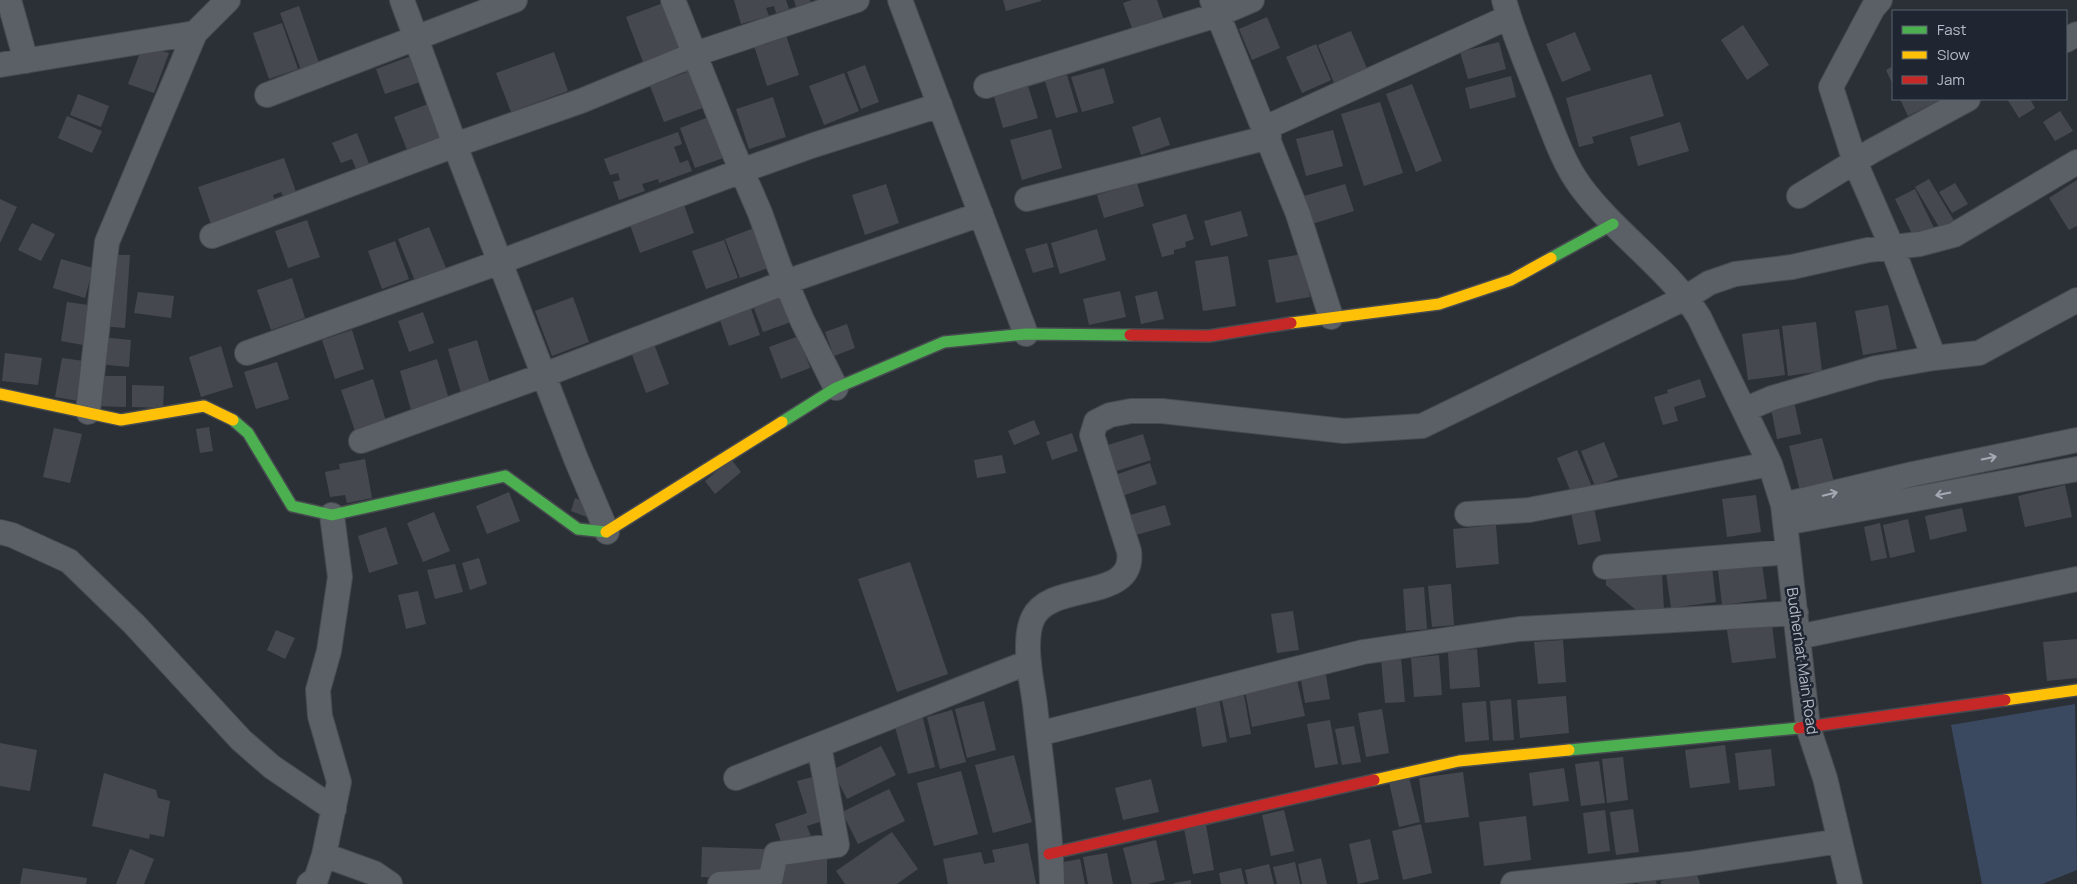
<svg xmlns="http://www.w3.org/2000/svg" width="2077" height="884" font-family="Manrope,sans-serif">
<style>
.water{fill:#3b4960}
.building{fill:#45494f}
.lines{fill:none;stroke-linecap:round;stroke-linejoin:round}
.street-casing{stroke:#474b50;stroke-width:26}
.fast-casing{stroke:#474b50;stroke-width:14}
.slow-casing{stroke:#474b50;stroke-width:14}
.jam-casing{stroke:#474b50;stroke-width:14}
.street{stroke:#5b5f66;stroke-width:24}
.fast{stroke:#4caf50;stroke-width:11}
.slow{stroke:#ffc107;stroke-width:11}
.jam{stroke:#c62828;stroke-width:11}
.oneway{stroke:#a4a9b4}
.labels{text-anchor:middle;stroke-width:5;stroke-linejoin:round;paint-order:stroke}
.street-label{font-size:15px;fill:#b6bcc8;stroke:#1f2632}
</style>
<rect width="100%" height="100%" fill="#2b3037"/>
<path class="water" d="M 2075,704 L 2077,870 L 2042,884 L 1982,884 L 1951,725 Z"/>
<path class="building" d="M 671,0 L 687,46 L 643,62 L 626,17 Z
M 734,0 L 786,0 L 789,9 L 776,13 L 774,6 L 766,8 L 769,16 L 741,24 Z
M 794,0 L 810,0 L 811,3 L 796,7 Z
M 1003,0 L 1041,0 L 1041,1 L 1006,11 Z
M 1132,0 L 1157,0 L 1165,23 L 1134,34 L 1123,3 Z
M 299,6 L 319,63 L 301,70 L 280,13 Z
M 1267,17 L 1280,48 L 1252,60 L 1239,29 Z
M 282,23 L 298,69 L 269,79 L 253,33 Z
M 1743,25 L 1769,65 L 1747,80 L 1721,40 Z
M 1351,31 L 1368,71 L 1335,85 L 1318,45 Z
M 1575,32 L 1591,70 L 1562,82 L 1546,44 Z
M 786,35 L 799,75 L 767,86 L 754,46 Z
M 1499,42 L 1506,69 L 1468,79 L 1460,52 Z
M 1316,44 L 1331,80 L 1302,93 L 1286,57 Z
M 155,49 L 169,53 L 154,93 L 128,84 L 140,53 Z
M 554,52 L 568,91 L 511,112 L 496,73 Z
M 411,56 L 420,82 L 385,94 L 376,69 Z
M 865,65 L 879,102 L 861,109 L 847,72 Z
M 1893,66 L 1893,85 L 1886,70 Z
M 1104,68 L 1114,103 L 1082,112 L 1071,77 Z
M 695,69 L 708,106 L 664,122 L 650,86 Z
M 844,73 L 859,111 L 824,125 L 809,86 Z
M 1651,74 L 1664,116 L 1592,137 L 1594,143 L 1579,147 L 1566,98 Z
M 1067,75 L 1078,112 L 1056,118 L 1045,81 Z
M 1511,76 L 1516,97 L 1470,109 L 1465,88 Z
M 1027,83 L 1038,118 L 1003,128 L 993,93 Z
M 1412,84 L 1442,161 L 1416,172 L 1386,94 Z
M 78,94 L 109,106 L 101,127 L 70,115 Z
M 773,97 L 786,137 L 749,149 L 736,109 Z
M 1900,99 L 1937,99 L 1938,101 L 1908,116 Z
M 2007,99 L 2030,99 L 2035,108 L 2019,118 Z
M 1380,102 L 1403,173 L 1364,186 L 1341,114 Z
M 428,104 L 442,143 L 409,155 L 394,117 Z
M 2060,111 L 2073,131 L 2055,141 L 2043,122 Z
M 714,115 L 729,156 L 695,168 L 680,128 Z
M 67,116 L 102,131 L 92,153 L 58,138 Z
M 1160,117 L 1170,145 L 1141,155 L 1132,127 Z
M 1680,122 L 1689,151 L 1638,166 L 1630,137 Z
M 1051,129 L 1062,168 L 1022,180 L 1010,140 Z
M 1333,130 L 1343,166 L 1306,176 L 1296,139 Z
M 678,132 L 682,144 L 674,147 L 680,163 L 688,160 L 692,171 L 659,183 L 658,179 L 642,184 L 645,191 L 619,200 L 613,182 L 620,180 L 618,173 L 610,175 L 604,159 Z
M 357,133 L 371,169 L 358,174 L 352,159 L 341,163 L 332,143 Z
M 284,158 L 296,192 L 283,196 L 281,192 L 273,195 L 276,205 L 212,227 L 198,187 Z
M 1929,179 L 1956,224 L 1942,232 L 1915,187 Z
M 2077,180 L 2077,226 L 2069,230 L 2049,198 Z
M 1137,183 L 1144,206 L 1104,218 L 1097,195 Z
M 1955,183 L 1968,204 L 1952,213 L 1939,192 Z
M 886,184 L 899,223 L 865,235 L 852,195 Z
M 1345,184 L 1354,211 L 1312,224 L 1304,196 Z
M 1915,189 L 1936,232 L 1916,242 L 1895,199 Z
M 0,199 L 17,207 L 0,243 Z
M 683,202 L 694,233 L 640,253 L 629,222 Z
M 1241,211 L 1248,236 L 1211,246 L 1204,221 Z
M 1186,214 L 1194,239 L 1185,242 L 1186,247 L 1174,250 L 1174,254 L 1162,257 L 1152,224 Z
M 307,220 L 320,257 L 288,268 L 275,231 Z
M 32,223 L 55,234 L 41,261 L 18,250 Z
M 429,227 L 446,268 L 415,281 L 398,239 Z
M 757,227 L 771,267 L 740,278 L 725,239 Z
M 1097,229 L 1106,260 L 1060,274 L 1051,243 Z
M 724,240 L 738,278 L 706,289 L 692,251 Z
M 395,241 L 409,279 L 382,289 L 368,251 Z
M 1047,243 L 1054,267 L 1033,273 L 1025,249 Z
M 1302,254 L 1310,297 L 1276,303 L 1268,260 Z
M 109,255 L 130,255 L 125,328 L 100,326 Z
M 1228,256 L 1236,306 L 1203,311 L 1195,261 Z
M 61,259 L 93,268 L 85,298 L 53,288 Z
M 292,278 L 305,318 L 271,330 L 257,290 Z
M 783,291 L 794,321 L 763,332 L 752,303 Z
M 1120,291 L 1126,317 L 1089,325 L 1083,299 Z
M 1157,291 L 1164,319 L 1141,324 L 1135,296 Z
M 138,292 L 174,296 L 171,318 L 134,313 Z
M 573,297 L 589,342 L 552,356 L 535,311 Z
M 67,302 L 89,305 L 83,345 L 61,341 Z
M 749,303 L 760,335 L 729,346 L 718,315 Z
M 1888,305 L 1897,349 L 1863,355 L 1855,311 Z
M 423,312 L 434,343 L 409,352 L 398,321 Z
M 1816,322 L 1822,371 L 1788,376 L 1782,326 Z
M 847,324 L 855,348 L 834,356 L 825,332 Z
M 1779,329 L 1785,375 L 1748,380 L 1742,334 Z
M 352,330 L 364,369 L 335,379 L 322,340 Z
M 799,336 L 810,368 L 781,379 L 769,347 Z
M 101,337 L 131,340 L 129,367 L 98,364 Z
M 477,340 L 490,384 L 461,393 L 448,349 Z
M 654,344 L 669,384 L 646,393 L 631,352 Z
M 221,346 L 233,387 L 201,397 L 189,357 Z
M 5,353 L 42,358 L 38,385 L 2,381 Z
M 62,358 L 91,362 L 84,402 L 55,397 Z
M 437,359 L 449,399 L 411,410 L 400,371 Z
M 277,362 L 289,399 L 256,409 L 244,372 Z
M 94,376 L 126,376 L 126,407 L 94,406 Z
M 373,379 L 386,421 L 355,431 L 341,390 Z
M 1700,379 L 1706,397 L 1674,407 L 1678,421 L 1663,425 L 1654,397 L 1668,393 L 1667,390 Z
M 132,385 L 164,386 L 163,408 L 132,407 Z
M 1793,397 L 1801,434 L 1777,439 L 1770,403 Z
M 1034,420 L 1040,434 L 1014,445 L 1008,431 Z
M 209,427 L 213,451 L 200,453 L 196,429 Z
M 54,428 L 82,434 L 70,483 L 43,477 Z
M 1072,433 L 1078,451 L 1052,460 L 1046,442 Z
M 1143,434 L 1151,460 L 1113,472 L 1105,446 Z
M 1822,438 L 1834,482 L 1800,491 L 1789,446 Z
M 1604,442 L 1618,477 L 1595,486 L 1581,451 Z
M 1577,450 L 1592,487 L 1572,495 L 1557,458 Z
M 1002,455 L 1006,473 L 977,478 L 974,460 Z
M 365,459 L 372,498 L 347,503 L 345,495 L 330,497 L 325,472 L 340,469 L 341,474 L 339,464 Z
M 731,459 L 741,472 L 715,494 L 705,481 Z
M 1150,463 L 1157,484 L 1122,496 L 1115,475 Z
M 2065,485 L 2072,517 L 2025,527 L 2018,496 Z
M 509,492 L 520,521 L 487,534 L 476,506 Z
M 1756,495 L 1761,532 L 1727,537 L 1722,499 Z
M 575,498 L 591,504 L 587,517 L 571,511 Z
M 1165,505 L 1171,525 L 1136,535 L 1130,515 Z
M 1594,508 L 1601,541 L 1578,545 L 1571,513 Z
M 1962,508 L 1967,531 L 1930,540 L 1925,516 Z
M 434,512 L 450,551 L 423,562 L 407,523 Z
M 1908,519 L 1915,552 L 1890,558 L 1883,525 Z
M 1880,523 L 1887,558 L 1871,561 L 1864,527 Z
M 1496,525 L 1499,564 L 1456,568 L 1453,529 Z
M 386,527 L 398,564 L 369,573 L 358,536 Z
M 479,558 L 487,584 L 470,590 L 462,563 Z
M 910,562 L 948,674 L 897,692 L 858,579 Z
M 455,564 L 463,592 L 435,599 L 427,570 Z
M 1762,565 L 1767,599 L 1722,605 L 1718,570 Z
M 1712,567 L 1716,602 L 1671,608 L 1666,573 Z
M 1662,573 L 1664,610 L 1636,610 L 1606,585 L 1606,576 Z
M 1451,584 L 1454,625 L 1432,627 L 1428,586 Z
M 1424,587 L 1427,629 L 1406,631 L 1403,589 Z
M 418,591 L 426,624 L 406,629 L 398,595 Z
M 1293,611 L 1299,650 L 1277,653 L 1271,614 Z
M 1772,624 L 1776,658 L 1732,663 L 1727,630 Z
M 276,630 L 295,638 L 285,659 L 267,650 Z
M 2077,639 L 2077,678 L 2047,681 L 2043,642 Z
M 1563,640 L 1566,682 L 1538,684 L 1534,642 Z
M 1477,649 L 1480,687 L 1450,689 L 1448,651 Z
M 1439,655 L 1442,695 L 1414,697 L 1411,658 Z
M 1401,658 L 1405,702 L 1385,703 L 1381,659 Z
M 1325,670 L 1330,699 L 1305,703 L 1300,674 Z
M 1297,680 L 1305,716 L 1252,727 L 1245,691 Z
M 1244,695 L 1251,734 L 1230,738 L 1222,700 Z
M 1566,696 L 1569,733 L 1520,738 L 1517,700 Z
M 1219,699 L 1227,742 L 1202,747 L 1195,703 Z
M 1511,699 L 1514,740 L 1493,741 L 1490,701 Z
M 984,701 L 996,750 L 967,758 L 955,709 Z
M 1486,701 L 1489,740 L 1465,742 L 1462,703 Z
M 1382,709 L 1389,753 L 1366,757 L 1358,713 Z
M 952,710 L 966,762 L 940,769 L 927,717 Z
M 922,715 L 935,767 L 908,774 L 894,723 Z
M 1330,720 L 1338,764 L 1315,768 L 1307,724 Z
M 1354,726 L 1361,762 L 1342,765 L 1335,729 Z
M 0,743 L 37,750 L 30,791 L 0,786 Z
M 1725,745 L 1730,783 L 1690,788 L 1685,750 Z
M 881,746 L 896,775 L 847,799 L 832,770 Z
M 1771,749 L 1775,786 L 1739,790 L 1735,753 Z
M 1014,755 L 1032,822 L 993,833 L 975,765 Z
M 1623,757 L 1628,800 L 1607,803 L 1602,759 Z
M 1599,761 L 1605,803 L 1581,806 L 1575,764 Z
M 1564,768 L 1569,801 L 1533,806 L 1529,773 Z
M 961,771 L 978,834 L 934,846 L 917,783 Z
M 1463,772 L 1469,817 L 1425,823 L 1419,778 Z
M 104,773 L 156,790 L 158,798 L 170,801 L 164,837 L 150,834 L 149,839 L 92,826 Z
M 816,776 L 832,818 L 807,826 L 812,839 L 783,848 L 775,824 L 807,813 L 797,781 Z
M 1409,777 L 1420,822 L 1399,827 L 1389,782 Z
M 1151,779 L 1159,812 L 1123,820 L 1115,788 Z
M 889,789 L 905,821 L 858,844 L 842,812 Z
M 1633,809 L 1639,852 L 1616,855 L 1610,812 Z
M 1284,810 L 1294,851 L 1271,856 L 1262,815 Z
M 1605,810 L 1610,851 L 1588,854 L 1583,813 Z
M 1526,816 L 1531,860 L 1484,866 L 1479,822 Z
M 1421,824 L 1432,873 L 1403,880 L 1392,831 Z
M 1206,825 L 1214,870 L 1193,874 L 1184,829 Z
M 892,832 L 918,869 L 897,884 L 845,884 L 836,871 Z
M 1370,839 L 1379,879 L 1358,884 L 1349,844 Z
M 1156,840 L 1165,880 L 1148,884 L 1132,884 L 1123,848 Z
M 1028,843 L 1036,884 L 948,884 L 943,859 L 981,852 L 984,864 L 995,862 L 992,850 Z
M 702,847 L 767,849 L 766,879 L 701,877 Z
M 130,849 L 154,859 L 144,884 L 116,884 Z
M 1107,853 L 1113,884 L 1088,884 L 1083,857 Z
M 827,856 L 827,884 L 783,884 L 783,858 Z
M 1321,858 L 1327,884 L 1302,884 L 1298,864 Z
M 1080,859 L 1085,884 L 1062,884 L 1058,863 Z
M 1295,862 L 1300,884 L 1277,884 L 1273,867 Z
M 1269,864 L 1274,884 L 1248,884 L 1245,870 Z
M 23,868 L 87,878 L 86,884 L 20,884 Z
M 1241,868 L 1245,884 L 1221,884 L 1219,873 Z
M 1696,871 L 1700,884 L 1661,884 L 1661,881 Z
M 1655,879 L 1657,884 L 1638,884 L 1638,883 Z
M 1191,880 L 1191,884 L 1174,884 L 1174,883 Z"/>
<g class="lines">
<g class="street-casing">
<path id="street" d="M 9,0 L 26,61
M 402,0 L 459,156 L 576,459 L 607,532
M 673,0 L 732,148 L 760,213 L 779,266 L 802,320 L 836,388
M 900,0 L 1026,334
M 1212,0 L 1298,214 L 1331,317
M 1504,0 C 1514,36 1529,70 1542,104 C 1553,132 1563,163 1581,187 C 1615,233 1669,269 1699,317 L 1770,464 L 1783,505 L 1808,727 L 1825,778 L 1850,884
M 1880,0 L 1873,8 L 1831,87 L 1855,162 L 1892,247 L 1934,358
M 2066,40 L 2077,34
M 0,65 L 195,33
M 986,86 L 1217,15 L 1252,0
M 267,95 L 515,0
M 1265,128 L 1509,17
M 1799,196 L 1872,151 L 1968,99
M 1027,199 L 1269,137
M 212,236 L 455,145 L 581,101 L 695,54 L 857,0
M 247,353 L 500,262 L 741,171 L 814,145 L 940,105
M 1744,410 L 1772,398 L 1876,368 L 1934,358 L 1979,353 L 2077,300
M 88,412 L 107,242 L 195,33 L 228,0
M 361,441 L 544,375 L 786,282 L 981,214
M 1783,505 L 1913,474 L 2077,440
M 1467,514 L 1529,510 L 1770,464
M 1785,523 L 2077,469
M 0,532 L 12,535 L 69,561 L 134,624 L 241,740 L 272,767 L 334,809
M 1605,567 L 1788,552
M 1798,637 L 2077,579
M 1038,732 L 1046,732 L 1363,652 L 1519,629 L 1796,613
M 736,778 L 1029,662
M 324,855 L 374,873 L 390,884
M 309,884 L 316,879 L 324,855 L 339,782 L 320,716 L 318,690 L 329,651 L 340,577 L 332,515
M 720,884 L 770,881 L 776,854 L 837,845 L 819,745
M 1052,884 C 1051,827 1041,763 1035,705 C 1032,682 1022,641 1033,618 C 1051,580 1136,603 1129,551 L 1092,435 L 1096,422 L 1110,415 L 1131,411 L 1162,411 L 1344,431 L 1422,426 L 1687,297 L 1709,283 L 1735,274 L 1792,267 L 1868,250 L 1920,244 L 1954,235 L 2077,162
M 1513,884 L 1690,864 L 1840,841"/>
</g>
<g class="fast-casing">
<path id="fast" d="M 1551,258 L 1613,224
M 233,420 L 248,433 L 292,506 L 332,515 L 505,476 L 578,529 L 606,532
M 782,422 L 836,388 L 944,342 L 1026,334 L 1130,335
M 1569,750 L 1799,728"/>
</g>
<g class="slow-casing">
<path id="slow" d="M 1291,323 L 1439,304 L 1511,280 L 1551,258
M 0,394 L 121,420 L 204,406 L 233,420
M 606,532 L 782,422
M 2005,700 L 2077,690
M 1374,780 L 1459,761 L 1569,750"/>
</g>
<g class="jam-casing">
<path id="jam" d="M 1130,335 L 1209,336 L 1291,323
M 1799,728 L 2005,700
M 1049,854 L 1374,780"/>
</g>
<use href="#street" class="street"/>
<use href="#fast" class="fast"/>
<use href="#slow" class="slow"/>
<use href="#jam" class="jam"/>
</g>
<defs><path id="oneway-shaft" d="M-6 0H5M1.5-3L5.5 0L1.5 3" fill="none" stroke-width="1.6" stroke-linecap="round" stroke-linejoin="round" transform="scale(1.25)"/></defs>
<g class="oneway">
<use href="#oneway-shaft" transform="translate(1989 458) rotate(-12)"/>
<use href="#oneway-shaft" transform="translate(1830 494) rotate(-13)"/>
<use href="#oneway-shaft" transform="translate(1943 494) rotate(169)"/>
</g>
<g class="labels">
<g class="street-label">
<text transform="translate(1802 661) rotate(82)" y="5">Budherhat Main Road</text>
</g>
</g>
<rect x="1892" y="10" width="175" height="90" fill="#1f2632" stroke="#5b626e"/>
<rect x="1902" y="26" width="25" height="8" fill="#4caf50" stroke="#5b626e"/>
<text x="1937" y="35" font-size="15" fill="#b6bcc8">Fast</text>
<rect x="1902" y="51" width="25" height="8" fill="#ffc107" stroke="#5b626e"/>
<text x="1937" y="60" font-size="15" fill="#b6bcc8">Slow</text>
<rect x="1902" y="76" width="25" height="8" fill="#c62828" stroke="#5b626e"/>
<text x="1937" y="85" font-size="15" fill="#b6bcc8">Jam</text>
</svg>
